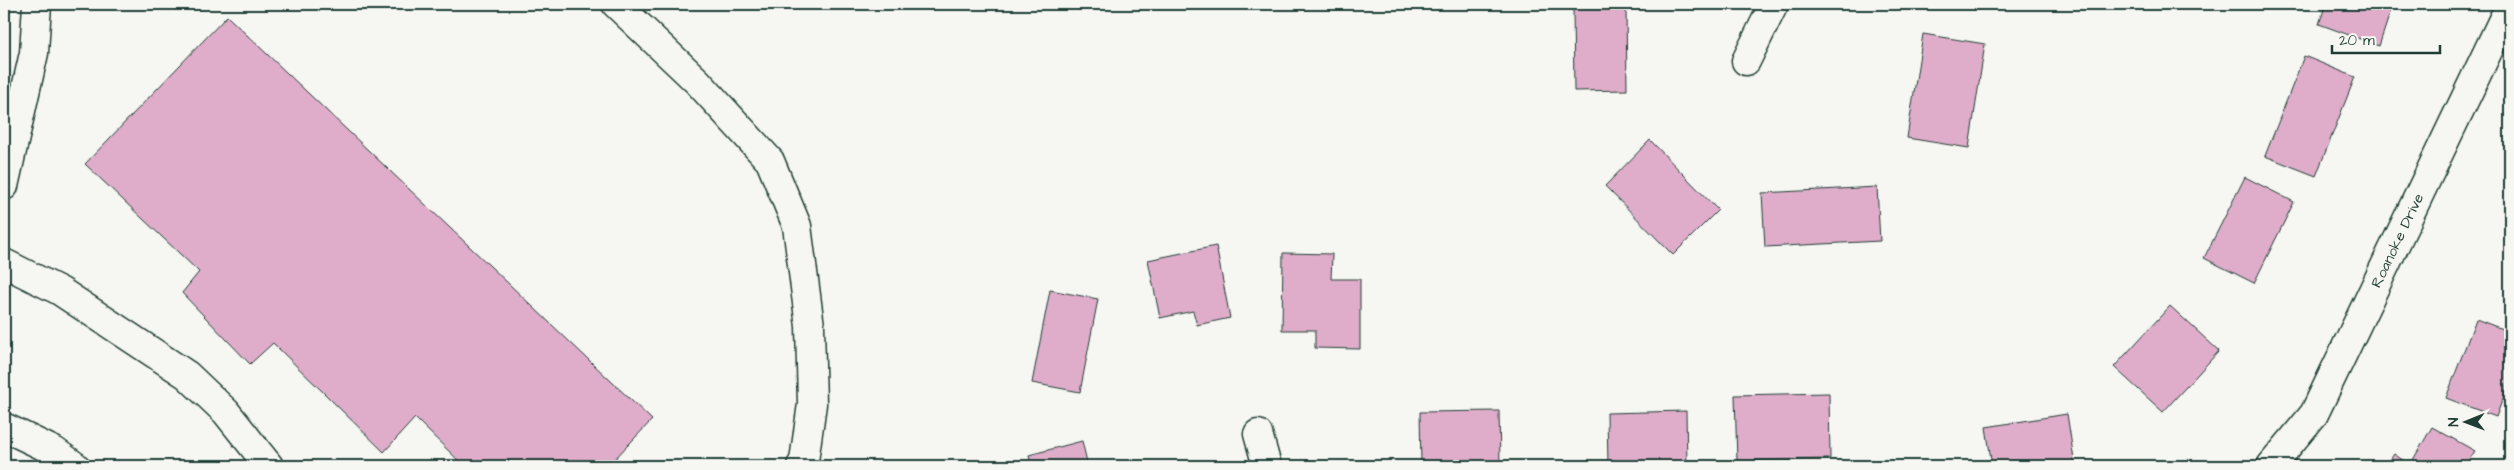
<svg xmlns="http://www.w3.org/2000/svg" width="2514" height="470" font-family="'Architects Daughter',sans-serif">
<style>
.building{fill:#dfadca;stroke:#1f3d34}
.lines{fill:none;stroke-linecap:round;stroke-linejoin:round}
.minor-casing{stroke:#1f3d34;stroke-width:31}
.minor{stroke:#f6f6f2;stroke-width:28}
.labels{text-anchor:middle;stroke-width:4;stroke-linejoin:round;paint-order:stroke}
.street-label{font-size:15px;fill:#1f3d34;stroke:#f6f6f2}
</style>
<rect width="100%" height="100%" fill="#f6f6f2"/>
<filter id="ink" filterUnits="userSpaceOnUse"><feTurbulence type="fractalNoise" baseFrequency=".02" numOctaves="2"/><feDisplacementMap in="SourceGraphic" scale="10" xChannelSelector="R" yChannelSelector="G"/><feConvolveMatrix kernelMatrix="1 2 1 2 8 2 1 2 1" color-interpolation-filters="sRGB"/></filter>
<g filter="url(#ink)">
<path class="building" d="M 2326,4 L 2393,4 L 2379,46 L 2319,24 Z
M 1573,8 L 1626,8 L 1627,90 L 1574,91 Z
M 227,16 L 652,420 L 608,466 L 464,466 L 415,418 L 384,452 L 273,343 L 250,364 L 182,293 L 199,272 L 85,164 Z
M 1923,34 L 1985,44 L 1969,148 L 1907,138 Z
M 2304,56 L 2355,77 L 2316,176 L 2265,156 Z
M 1650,140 L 1718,210 L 1673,255 L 1605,186 Z
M 2245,177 L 2294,202 L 2254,283 L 2204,258 Z
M 1877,187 L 1880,241 L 1765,247 L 1762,193 Z
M 1216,246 L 1230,318 L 1197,325 L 1193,311 L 1160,318 L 1148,260 Z
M 1283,253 L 1332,254 L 1331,279 L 1360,279 L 1360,349 L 1315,348 L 1315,330 L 1282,330 Z
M 1050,290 L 1098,299 L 1080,392 L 1032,383 Z
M 2170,306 L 2219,351 L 2163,412 L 2114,367 Z
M 2476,319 L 2510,332 L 2510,379 L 2496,417 L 2446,398 Z
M 1829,393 L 1830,459 L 1737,461 L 1735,395 Z
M 1499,411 L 1500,465 L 1421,466 L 1420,412 Z
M 1686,411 L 1687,466 L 1608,466 L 1607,413 Z
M 2067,414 L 2075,466 L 1992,466 L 1986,427 Z
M 2432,427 L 2475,451 L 2465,466 L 2386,466 L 2394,454 L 2410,465 Z
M 1082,441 L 1088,466 L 1031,466 L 1029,455 Z"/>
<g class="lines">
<g class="minor-casing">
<g id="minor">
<path d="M 616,4 L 698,82 L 770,161 L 797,226 L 810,326 L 812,404 L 804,461 L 801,466"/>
<path d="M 1746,61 L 1774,4"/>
<path d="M 4,186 L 34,53 L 37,4"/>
<path d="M 4,263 L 60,291 L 187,375 L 226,412 L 269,466"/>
<path d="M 4,427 L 54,451 L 75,466"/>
<path d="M 1258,434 L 1267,466"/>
<path id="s1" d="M 2271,466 L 2314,414 L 2510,5"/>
</g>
</g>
<use href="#minor" class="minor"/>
</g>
</g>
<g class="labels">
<g class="street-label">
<text dy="5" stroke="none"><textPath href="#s1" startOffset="260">Roanoke Drive</textPath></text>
</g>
</g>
<rect width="2514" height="470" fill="none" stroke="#f6f6f2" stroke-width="20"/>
<rect x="10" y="10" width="2494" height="450" fill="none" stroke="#1f3d34" stroke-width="2" filter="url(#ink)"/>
<g transform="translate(2466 422) rotate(269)" stroke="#f6f6f2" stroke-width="4" paint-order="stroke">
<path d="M0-4L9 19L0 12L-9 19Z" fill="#1f3d34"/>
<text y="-8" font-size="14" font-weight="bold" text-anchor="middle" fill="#1f3d34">N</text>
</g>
<path d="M2332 45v8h108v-8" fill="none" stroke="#1f3d34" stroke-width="2.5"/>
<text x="2339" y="45" font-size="15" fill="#1f3d34" stroke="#f6f6f2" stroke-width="4" paint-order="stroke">20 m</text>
</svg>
